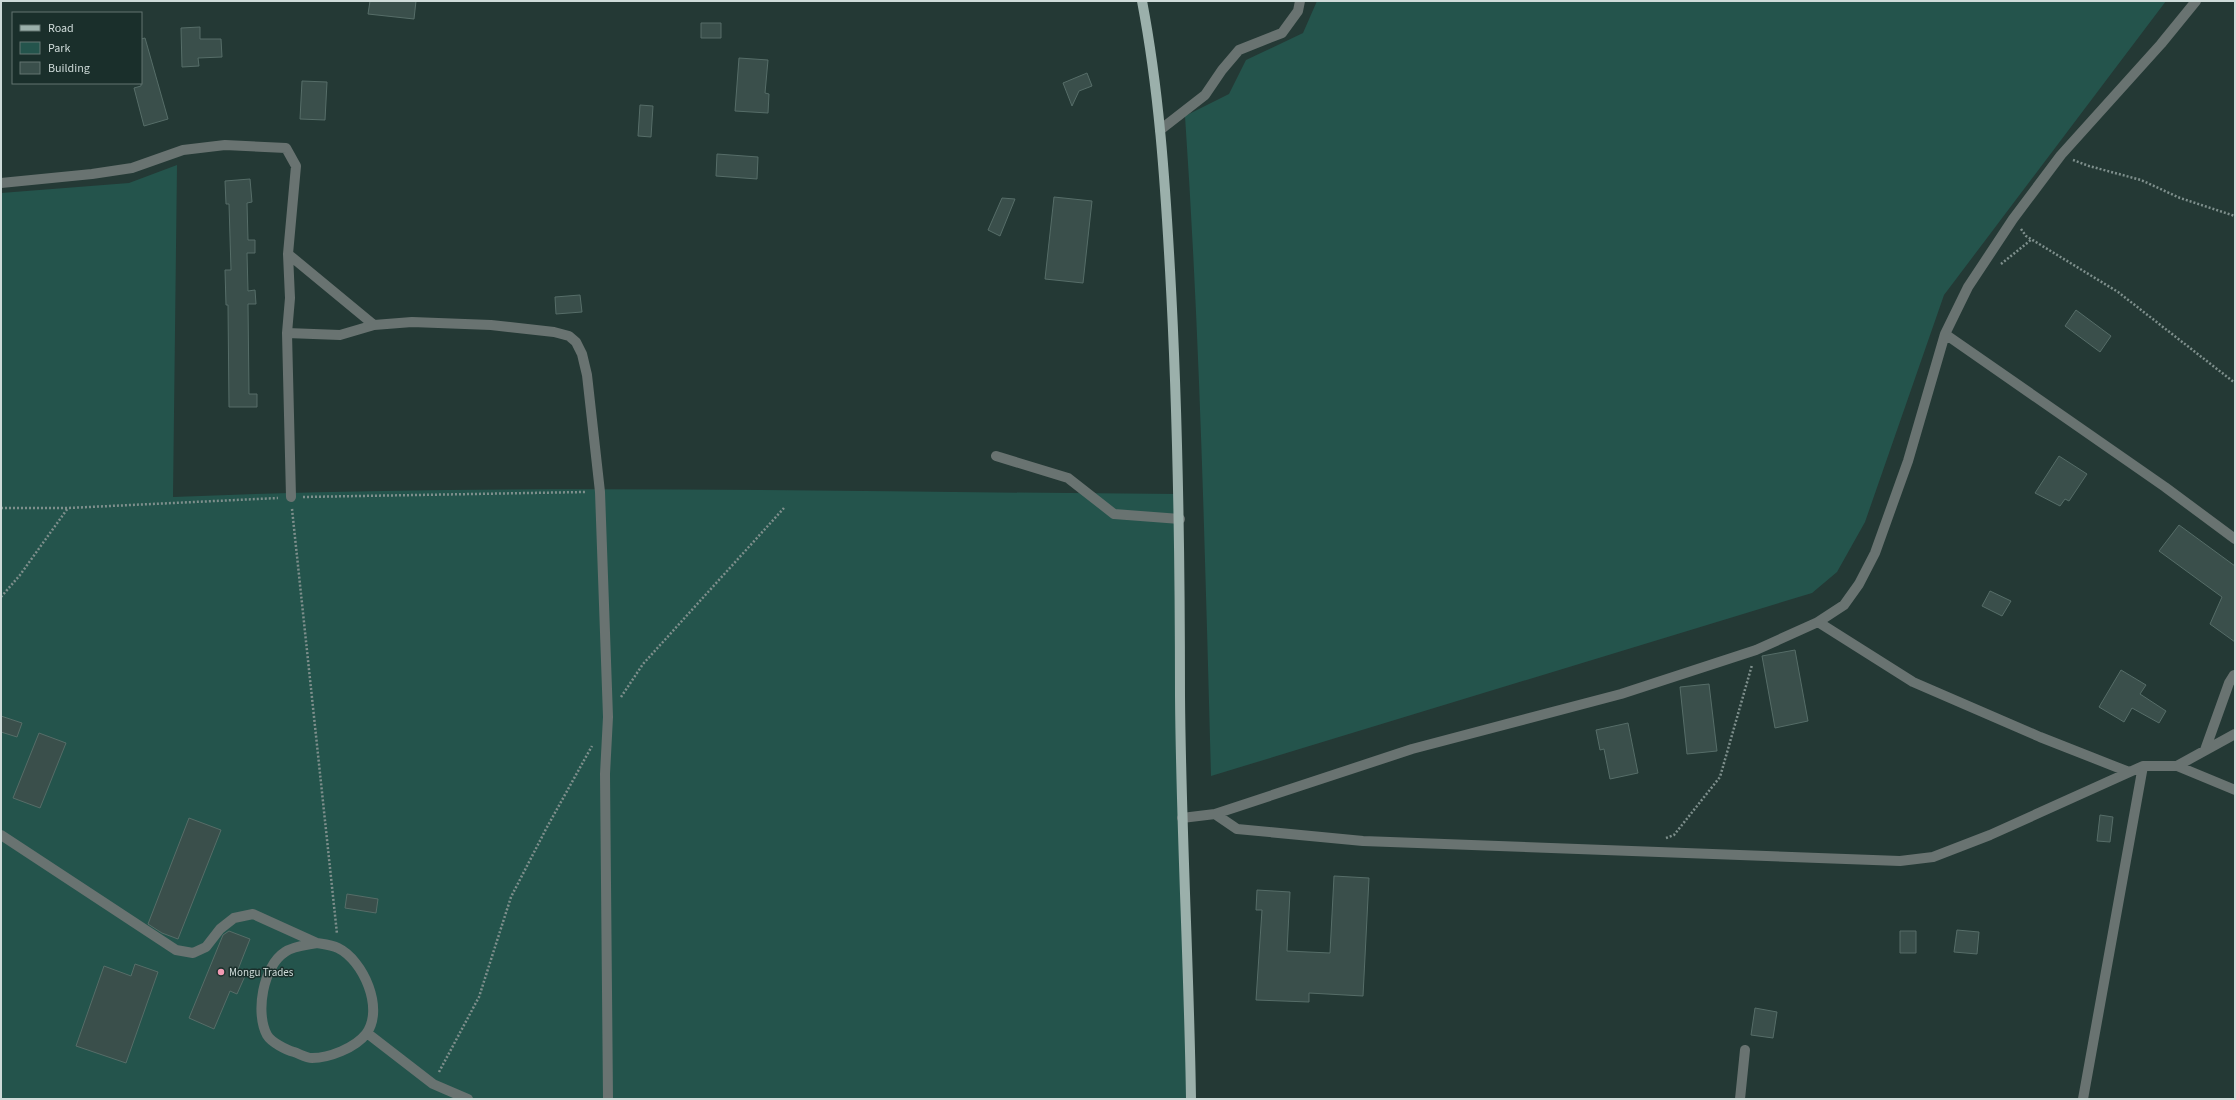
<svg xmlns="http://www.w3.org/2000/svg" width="2236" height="1100" font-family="'Source Sans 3',sans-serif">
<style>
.green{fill:#24544c}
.building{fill:#3a4f4b;stroke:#566d68}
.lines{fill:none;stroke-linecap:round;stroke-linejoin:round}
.path{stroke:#7e8f8c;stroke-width:2.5;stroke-dasharray:2 2;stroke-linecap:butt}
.minor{stroke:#697371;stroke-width:10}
.major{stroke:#9bb0ab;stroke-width:10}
.poi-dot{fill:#f19ab3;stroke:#1a2f2b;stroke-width:1.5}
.labels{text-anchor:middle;stroke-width:3;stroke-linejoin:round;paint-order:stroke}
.poi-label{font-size:11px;fill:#cfdbd9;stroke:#1a2f2b;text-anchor:start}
</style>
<rect width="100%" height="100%" fill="#243935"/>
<path class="green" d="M 1317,1 L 2166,1 L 1944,295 L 1865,522 L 1837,572 L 1812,593 L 1211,776 C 1205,556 1200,336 1185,116 L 1229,94 L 1246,60 L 1303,33 Z
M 177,165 L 173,497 C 508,483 843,492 1177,494 L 1189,1099 L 1,1099 L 1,193 L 129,183 Z"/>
<path class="building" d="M 370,1 L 416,1 L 414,19 L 368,14 Z
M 701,23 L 721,23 L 721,38 L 701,38 Z
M 200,27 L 200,39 L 221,39 L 222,57 L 198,58 L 199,66 L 182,67 L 181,28 Z
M 145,38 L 168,119 L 144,126 L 134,88 L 141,86 L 141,39 Z
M 739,58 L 768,60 L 765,93 L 769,94 L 768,113 L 735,111 Z
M 1087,73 L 1092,86 L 1079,91 L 1072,106 L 1063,83 Z
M 302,81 L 327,82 L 325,120 L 300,119 Z
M 640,105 L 653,106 L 651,137 L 638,136 Z
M 717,154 L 758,157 L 757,179 L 716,176 Z
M 250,179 L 252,202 L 247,203 L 248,240 L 255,240 L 255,253 L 247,253 L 248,291 L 255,290 L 256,304 L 248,304 L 249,394 L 257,394 L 257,407 L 229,407 L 228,305 L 226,305 L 225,270 L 231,270 L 229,204 L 226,204 L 225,181 Z
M 1054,197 L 1092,201 L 1083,283 L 1045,279 Z
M 1002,198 L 1015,199 L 1000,236 L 988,230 Z
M 580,295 L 582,312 L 556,314 L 555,297 Z
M 2076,310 L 2111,336 L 2100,352 L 2065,326 Z
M 2059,456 L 2087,474 L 2069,501 L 2065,499 L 2060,506 L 2035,493 Z
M 2179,525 L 2235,566 L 2235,642 L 2210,624 L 2222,597 L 2159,551 Z
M 1990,591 L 2011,601 L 2002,616 L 1982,606 Z
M 1795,650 L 1808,721 L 1775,728 L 1762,656 Z
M 2121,670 L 2146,685 L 2140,694 L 2166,711 L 2159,723 L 2132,708 L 2124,722 L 2099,707 Z
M 1709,684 L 1717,751 L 1687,754 L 1680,687 Z
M 1,716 L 22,723 L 17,737 L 1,732 Z
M 1628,723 L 1638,773 L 1610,779 L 1604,749 L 1600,750 L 1596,730 Z
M 39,733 L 66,743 L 40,808 L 13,798 Z
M 2100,815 L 2113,817 L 2110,842 L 2097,841 Z
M 189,818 L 221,830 L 178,939 L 162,933 L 148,924 Z
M 1334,876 L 1369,878 L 1363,996 L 1309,993 L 1309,1002 L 1256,1000 L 1262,910 L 1256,910 L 1257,890 L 1290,892 L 1287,951 L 1330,953 Z
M 347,894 L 378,899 L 376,913 L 345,908 Z
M 1957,930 L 1979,932 L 1977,954 L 1954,952 Z
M 229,931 L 250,939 L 237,972 L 245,976 L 237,994 L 230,991 L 214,1029 L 189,1018 L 223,935 Z
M 1900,931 L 1916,931 L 1916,953 L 1900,953 Z
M 135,964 L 158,972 L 126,1063 L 76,1046 L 104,966 L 131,976 Z
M 1755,1008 L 1777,1012 L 1773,1038 L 1751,1035 Z"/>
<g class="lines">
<path class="path" d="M 2073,160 L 2089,166 L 2141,180 L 2180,198 L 2235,216
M 2021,229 L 2026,236 L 2118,292 L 2235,383
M 2001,264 L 2032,239
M 303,497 L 586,492
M 1,508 L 68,508 L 278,498
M 292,509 L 337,934
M 1,597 L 20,575 L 68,508
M 621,697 L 643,664 L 784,508
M 1666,838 L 1674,835 L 1720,777 L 1752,665
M 439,1072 L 479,997 L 511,897 L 546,829 L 592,746"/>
<path class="minor" d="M 1160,130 L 1205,95 L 1222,70 L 1239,50 L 1282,33 L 1298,11 L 1300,1
M 1,183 L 92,174 L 132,168 L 183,150 L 225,145 L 286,148 L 296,166 L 288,254 L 290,298 L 287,333 L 291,497
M 288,254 L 374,325
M 287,333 L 340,335 L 374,325 L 412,322 L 491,325 L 554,332 L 569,336 L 576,342 L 582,354 L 587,375 L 600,492 L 608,717 L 605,774 L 608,1099
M 1945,334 L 2165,487 L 2235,539
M 996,456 L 1068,478 L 1114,514 L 1180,519
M 1818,622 L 1913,682 L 2040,737 L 2129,772
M 2205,750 L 2229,683 L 2234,675
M 2177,766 L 2235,790
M 1215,814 L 1237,829 L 1363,841 L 1900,861 L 1933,857 L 1990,835 L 2143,766 L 2177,766 L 2235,734
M 1182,818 L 1215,814 L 1412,749 L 1621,694 L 1756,650 L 1818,622 L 1844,605 L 1859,584 L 1875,553 L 1908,461 L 1945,334 L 1968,287 L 2013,219 L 2061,155 L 2161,44 L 2196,1
M 1,835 L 176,950 L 193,953 L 206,947 L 220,929 L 234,918 L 253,914 L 317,943
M 317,943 C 323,944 332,945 338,948 C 363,960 385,1009 366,1034 C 355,1048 329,1058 312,1058 C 306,1058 300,1054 294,1052 C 286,1050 271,1042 267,1035 C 255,1013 263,966 285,952 C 293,946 308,945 317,943 Z
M 367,1033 L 433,1084 L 468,1099
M 1740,1099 L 1745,1050
M 2083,1099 L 2143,766"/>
<path class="major" d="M 1142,1 C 1159,90 1165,180 1170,270 C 1178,412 1180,554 1180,696 C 1181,830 1189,964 1191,1099"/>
</g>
<circle class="poi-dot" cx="221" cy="972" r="4"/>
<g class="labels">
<g class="poi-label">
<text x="229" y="976">Mongu Trades</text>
</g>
</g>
<rect width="2236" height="1100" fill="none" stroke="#cfdbd9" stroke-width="4"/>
<rect x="12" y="12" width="130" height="72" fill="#1a2f2b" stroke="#627471"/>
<rect x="20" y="25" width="20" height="6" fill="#9bb0ab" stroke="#627471"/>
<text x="48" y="32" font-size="12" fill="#cfdbd9">Road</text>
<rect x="20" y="42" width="20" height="12" fill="#24544c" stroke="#627471"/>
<text x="48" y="52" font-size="12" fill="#cfdbd9">Park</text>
<rect x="20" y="62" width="20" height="12" fill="#3a4f4b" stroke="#627471"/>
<text x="48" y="72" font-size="12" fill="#cfdbd9">Building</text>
</svg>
